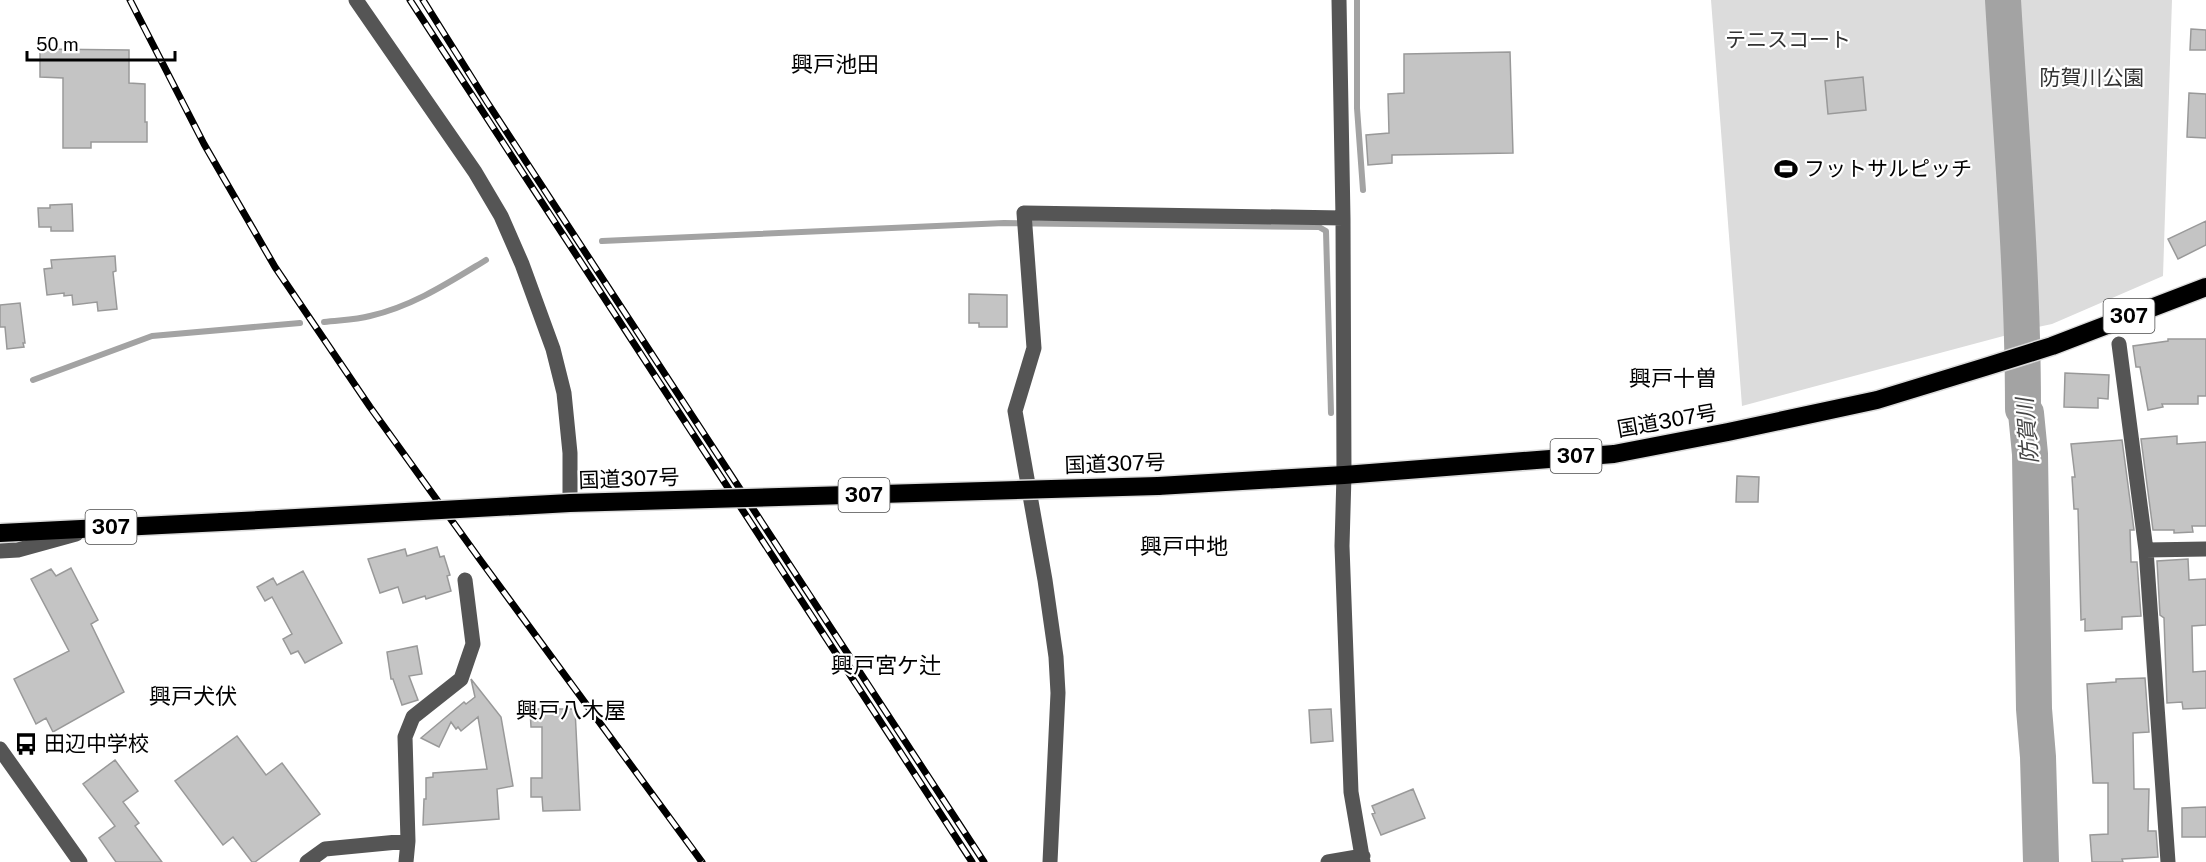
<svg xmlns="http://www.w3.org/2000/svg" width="2206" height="862" font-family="'Public Sans','Noto Sans JP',sans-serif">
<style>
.green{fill:#dcdcdc}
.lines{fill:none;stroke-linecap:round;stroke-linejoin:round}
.stream{stroke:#a3a3a3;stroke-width:6}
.river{stroke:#a3a3a3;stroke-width:36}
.building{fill:#c4c4c4;stroke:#999;stroke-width:1.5}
.highway-casing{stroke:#dbdbdb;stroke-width:21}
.minor{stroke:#555;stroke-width:15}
.highway{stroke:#000;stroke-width:18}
.rail-casing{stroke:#000;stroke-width:7}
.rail{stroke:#fff;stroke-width:4.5;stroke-dasharray:14;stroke-linecap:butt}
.highway-bridge-casing{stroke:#dbdbdb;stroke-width:21;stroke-linecap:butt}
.highway-bridge{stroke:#000;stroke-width:18}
.labels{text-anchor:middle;stroke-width:4.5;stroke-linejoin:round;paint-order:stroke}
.shield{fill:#fff;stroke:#4c4c4c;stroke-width:1.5}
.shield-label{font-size:20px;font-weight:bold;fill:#000}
.park-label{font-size:21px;fill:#333;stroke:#fff}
.poi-label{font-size:21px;fill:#000;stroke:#fff;text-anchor:start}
.street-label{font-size:21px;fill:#000;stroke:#fff}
.neighbourhood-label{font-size:22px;fill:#000;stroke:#fff}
.water-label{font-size:22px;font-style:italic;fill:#444;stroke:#fff}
</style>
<rect width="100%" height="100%" fill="#fff"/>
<path class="green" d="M 1711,0 L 1994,0 L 2011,334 L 1742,406 Z
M 2011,0 L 2172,0 L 2163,276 L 2052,324 L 2028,329 Z"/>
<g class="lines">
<path class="stream" d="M 1357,0 L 1357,108 L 1363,190
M 602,241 L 1004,223 L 1319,227 L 1326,231 L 1331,413
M 324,322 C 339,320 355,320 370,316 C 413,306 448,283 486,260
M 33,380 L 152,336 L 300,323"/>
<path class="river" d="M 2003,0 C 2011,136 2023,273 2023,409 L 2026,413 L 2030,454 L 2034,709 L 2038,757 L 2041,862"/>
</g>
<path class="building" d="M 2191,29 L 2206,30 L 2206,50 L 2190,50 Z
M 40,49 L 129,50 L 129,83 L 145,84 L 145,122 L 147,122 L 147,142 L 91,142 L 91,148 L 63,148 L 63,78 L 40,77 Z
M 1510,52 L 1513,153 L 1392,155 L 1392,163 L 1368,165 L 1366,135 L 1389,133 L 1388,94 L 1404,93 L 1404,54 Z
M 1863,77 L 1866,110 L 1828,114 L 1825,81 Z
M 2189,93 L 2206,94 L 2206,138 L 2187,137 Z
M 72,204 L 73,231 L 51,231 L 51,227 L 39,227 L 38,208 L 50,208 L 50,205 Z
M 2206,221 L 2206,245 L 2178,259 L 2168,239 Z
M 115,256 L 116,271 L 113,272 L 117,309 L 98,311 L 97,302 L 73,305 L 72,295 L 64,296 L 64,293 L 47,295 L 44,269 L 52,268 L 51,260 Z
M 969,294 L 1007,295 L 1007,327 L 979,327 L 979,323 L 969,323 Z
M 20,303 L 25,343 L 23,343 L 24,347 L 7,349 L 5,327 L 0,327 L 0,305 Z
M 2168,339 L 2206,339 L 2206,396 L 2198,396 L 2198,404 L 2162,404 L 2163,407 L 2148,410 L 2140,367 L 2136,367 L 2133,346 L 2168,341 Z
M 2065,373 L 2109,375 L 2108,399 L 2098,398 L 2098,408 L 2064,407 Z
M 2177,436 L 2177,444 L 2206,442 L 2206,526 L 2192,526 L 2193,532 L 2174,533 L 2174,530 L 2153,530 L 2141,439 Z
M 2122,440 L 2134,530 L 2130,530 L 2131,562 L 2137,562 L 2141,616 L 2122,617 L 2122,629 L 2085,631 L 2085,619 L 2081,620 L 2078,509 L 2074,509 L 2072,477 L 2075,477 L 2071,444 Z
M 1737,476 L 1759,477 L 1758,502 L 1736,502 Z
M 437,547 L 440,557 L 444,556 L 450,575 L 447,576 L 451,591 L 426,599 L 425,596 L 403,603 L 398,587 L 380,593 L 368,559 L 405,549 L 407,556 Z
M 2188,559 L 2189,580 L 2206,579 L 2206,625 L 2192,626 L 2193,672 L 2206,671 L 2206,708 L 2183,709 L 2182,702 L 2167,703 L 2164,618 L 2160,615 L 2157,561 Z
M 71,568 L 98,620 L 91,624 L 124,692 L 53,732 L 46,718 L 36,724 L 14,679 L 69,651 L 31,579 L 51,569 L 56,576 Z
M 303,571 L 342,643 L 305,663 L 298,651 L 291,654 L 283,639 L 292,634 L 272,597 L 265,601 L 257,587 L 273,578 L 277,585 Z
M 417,646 L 422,674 L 409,676 L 418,700 L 402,705 L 393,679 L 391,679 L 387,652 Z
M 2145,678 L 2149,732 L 2133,733 L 2134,789 L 2149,789 L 2148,831 L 2156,831 L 2158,857 L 2122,859 L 2123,862 L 2092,862 L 2090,835 L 2108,834 L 2108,783 L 2093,783 L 2087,684 L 2116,682 L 2116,679 Z
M 471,679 L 501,717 L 513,786 L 497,789 L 499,819 L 423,825 L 424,799 L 426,799 L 426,778 L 433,777 L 433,773 L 487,769 L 478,717 L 461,731 L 458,727 L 456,729 L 451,722 L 439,747 L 421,738 L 464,702 L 466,704 L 475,697 Z
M 530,709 L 575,709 L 580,810 L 543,811 L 542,797 L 531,797 L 531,778 L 542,778 L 542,727 L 531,727 Z
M 1331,709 L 1333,741 L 1311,743 L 1309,710 Z
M 237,736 L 266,775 L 282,763 L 320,814 L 255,862 L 252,862 L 233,837 L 223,845 L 175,781 Z
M 115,760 L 138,791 L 123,802 L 139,823 L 135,826 L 162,862 L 116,862 L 99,838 L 115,826 L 83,784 Z
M 1413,789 L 1425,818 L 1381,835 L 1372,814 L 1375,813 L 1372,806 Z
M 2206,807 L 2206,837 L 2182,837 L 2182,808 Z"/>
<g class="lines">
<g class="highway-casing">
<path id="highway" d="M 1158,486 L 1344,475 L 1614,454 L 1728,432 L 1877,400 L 1985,367 L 2052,346 L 2206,287
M 0,533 L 222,522"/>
</g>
<path class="minor" d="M 356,0 L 475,172 L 501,216 L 522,264 L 553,349 L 564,393 L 570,453 L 570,503
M 1339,0 L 1343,218 L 1344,475 L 1342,546 L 1351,792 L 1363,862
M 2119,344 L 2146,550
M 0,551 L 18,550 L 76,534
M 0,749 L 80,862
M 307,862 L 325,849 L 408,841
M 406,862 L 408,841 L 405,737 L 413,717 L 461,679 L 473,644 L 465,580
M 1050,862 L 1058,693 L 1056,657 L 1045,580 L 1015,411 L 1034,348 L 1024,213 L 1343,218
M 1328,862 L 1363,856
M 2168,862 L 2146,550 L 2206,549"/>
<use href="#highway" class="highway"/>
<g class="rail-casing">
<path id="rail" d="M 130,0 L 204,144 L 275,267 L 370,407 L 481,561 L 702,862
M 410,0 L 972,862
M 423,0 L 487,102 L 984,862"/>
</g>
<use href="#rail" class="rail"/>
<g class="highway-bridge-casing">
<path id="highway-bridge" d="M 222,522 L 570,503 L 1158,486"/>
</g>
<use href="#highway-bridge" class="highway-bridge"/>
</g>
<defs>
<g id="stadium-bare" transform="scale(1.8)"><path d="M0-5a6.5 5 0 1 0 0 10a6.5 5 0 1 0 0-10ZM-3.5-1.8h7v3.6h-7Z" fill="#000" stroke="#fff" stroke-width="2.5" paint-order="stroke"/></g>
<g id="bus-bare" transform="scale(1.8)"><path d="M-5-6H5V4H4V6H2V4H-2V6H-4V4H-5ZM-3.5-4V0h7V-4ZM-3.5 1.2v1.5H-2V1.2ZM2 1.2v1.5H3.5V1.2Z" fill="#000" stroke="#fff" stroke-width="2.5" paint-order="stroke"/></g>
</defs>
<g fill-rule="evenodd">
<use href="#stadium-bare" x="1786" y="169"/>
<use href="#bus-bare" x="26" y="744"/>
</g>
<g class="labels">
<g class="shield">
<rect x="2103.5" y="299" width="51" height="34" rx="4.5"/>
<rect x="1550.5" y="439" width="51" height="34" rx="4.5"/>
<rect x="838.5" y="478" width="51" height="34" rx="4.5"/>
<rect x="85.5" y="510" width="51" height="34" rx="4.5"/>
</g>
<g class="shield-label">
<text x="2129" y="323">307</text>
<text x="1576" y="463">307</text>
<text x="864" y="502">307</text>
<text x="111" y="534">307</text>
</g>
<g class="park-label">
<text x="1788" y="47">テニスコート</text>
<text x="2092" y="85">防賀川公園</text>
</g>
<g class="poi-label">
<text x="1804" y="176">フットサルピッチ</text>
<text x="44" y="751">田辺中学校</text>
</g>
<g class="street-label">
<text transform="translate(1667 421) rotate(-10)" y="7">国道307号</text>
<text transform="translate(1115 464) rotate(-2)" y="7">国道307号</text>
<text transform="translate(629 479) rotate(-2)" y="7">国道307号</text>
</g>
<g class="neighbourhood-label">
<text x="835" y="72">興戸池田</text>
<text x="1673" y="386">興戸十曽</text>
<text x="1184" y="554">興戸中地</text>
<text x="886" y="673">興戸宮ケ辻</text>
<text x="193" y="704">興戸犬伏</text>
<text x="571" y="718">興戸八木屋</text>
</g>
<g class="water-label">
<text transform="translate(2027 431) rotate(-95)" y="8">防賀川</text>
</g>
</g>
<path d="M27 51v9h148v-9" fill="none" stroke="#000000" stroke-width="3"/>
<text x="36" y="51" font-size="18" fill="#000000" stroke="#ffffff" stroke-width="4.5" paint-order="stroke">50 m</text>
</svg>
